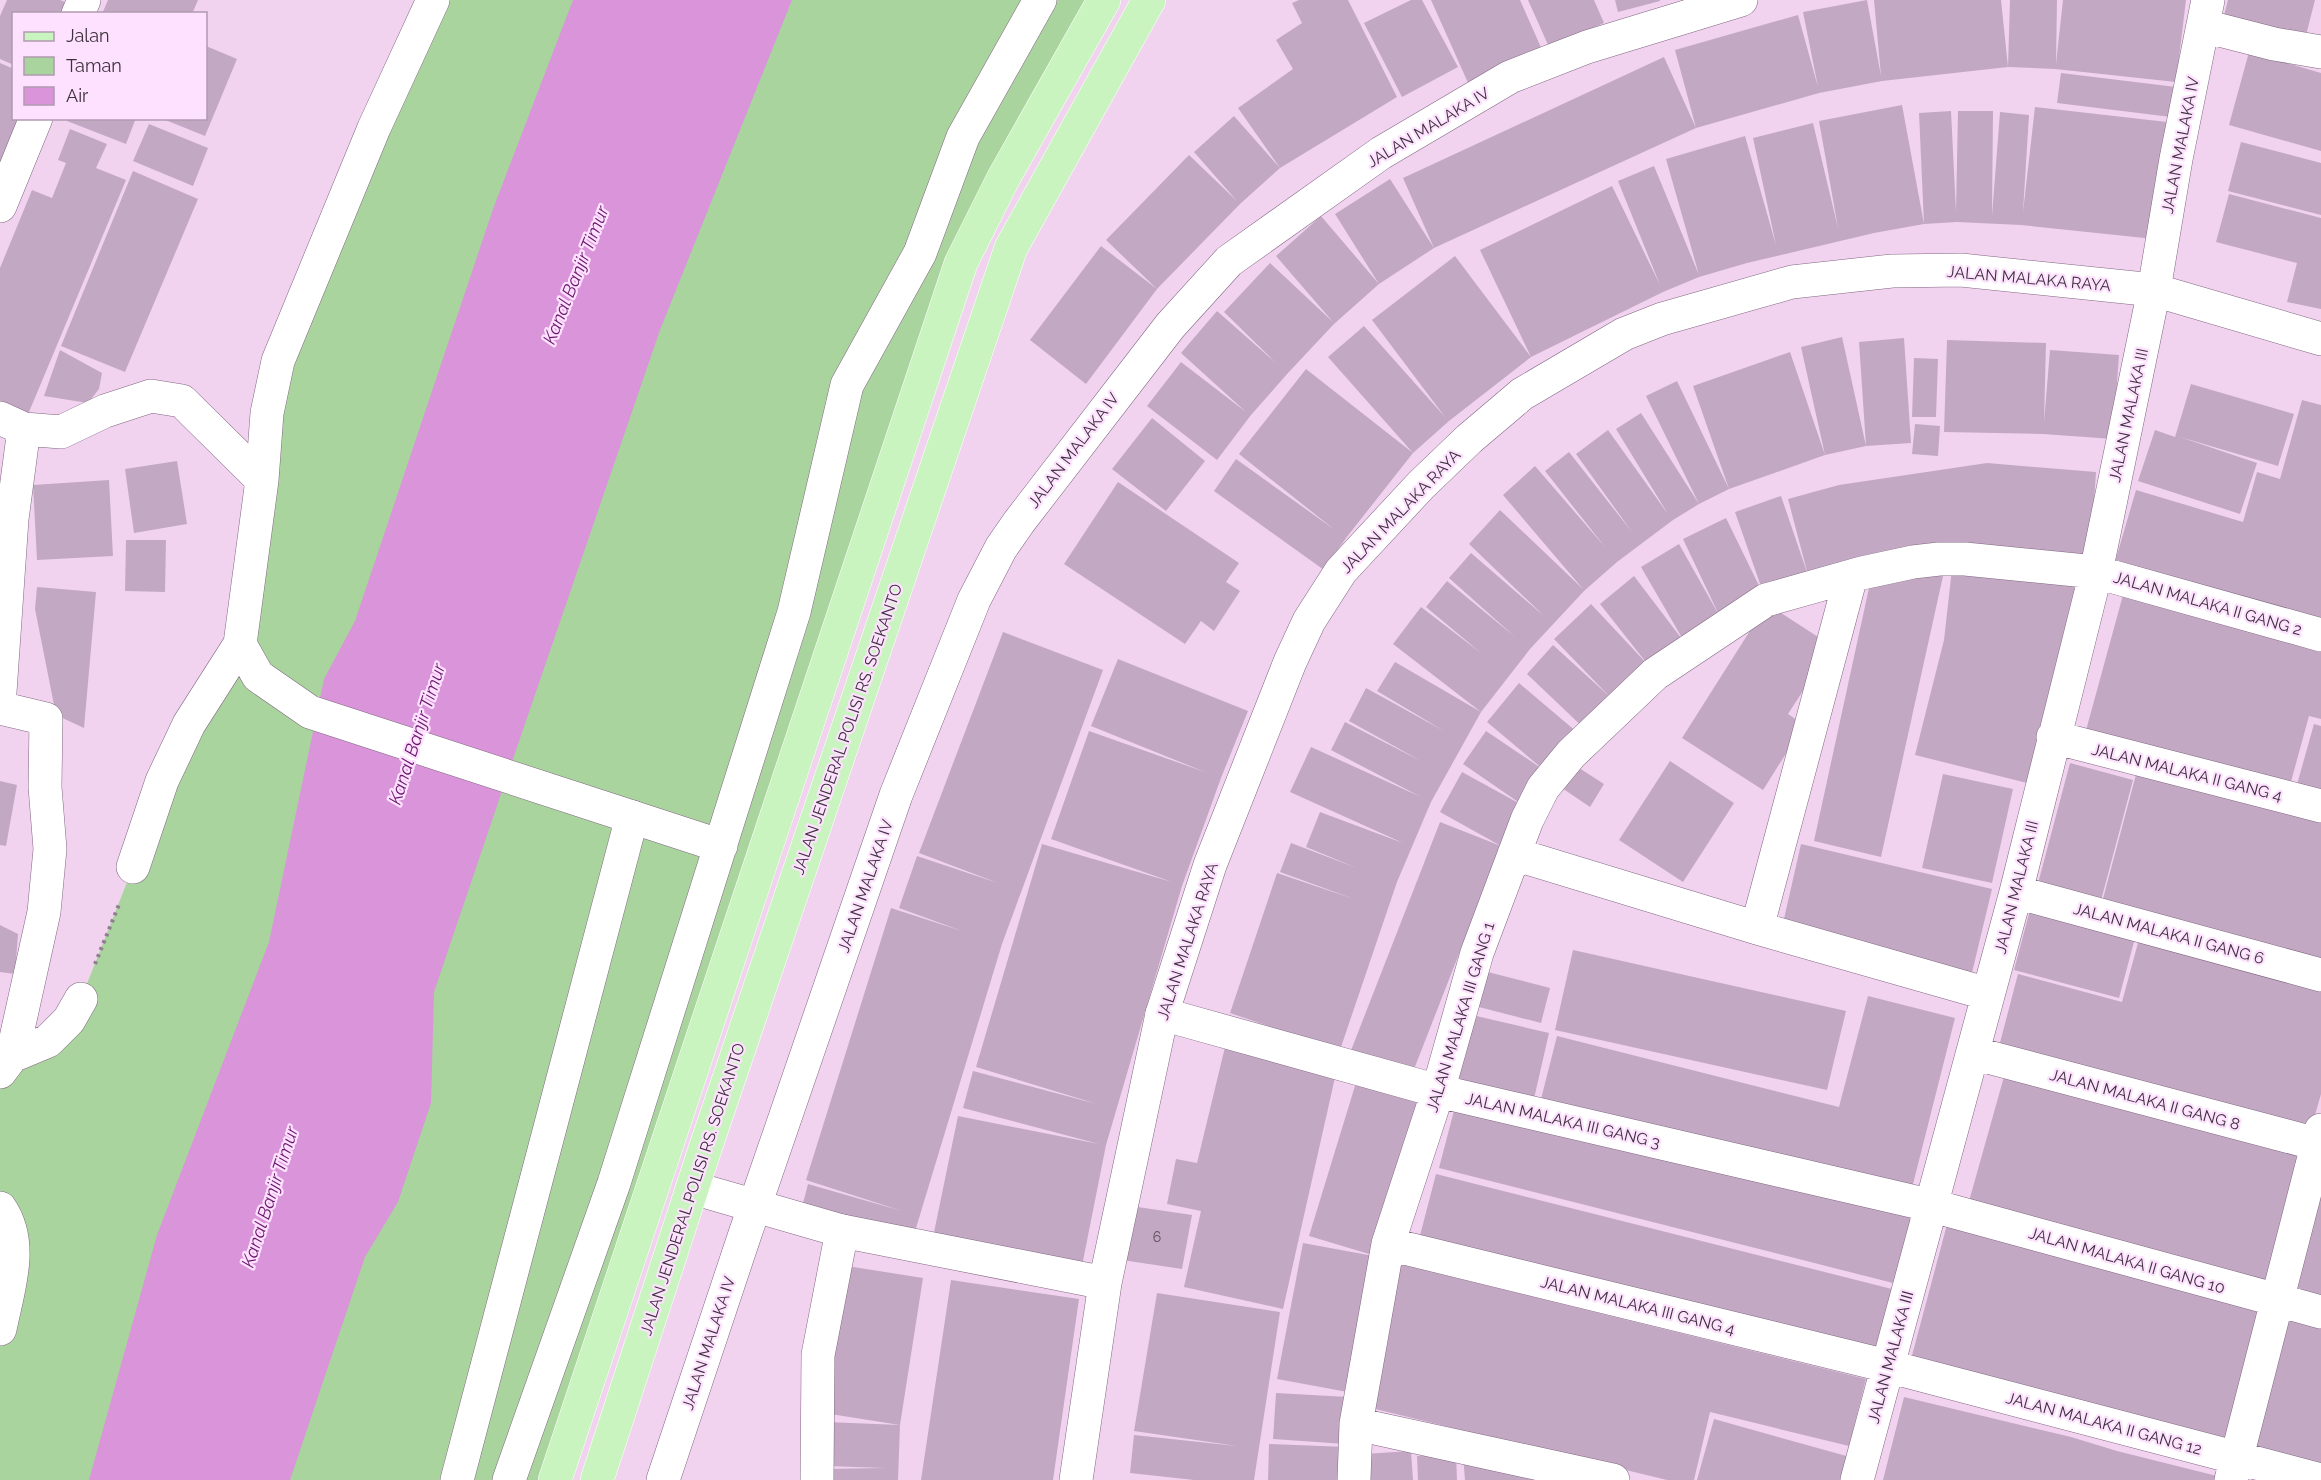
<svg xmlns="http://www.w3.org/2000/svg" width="2321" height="1480" font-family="Raleway,sans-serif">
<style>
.green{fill:#a9d49e}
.water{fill:#d994da}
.building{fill:#c3a8c3}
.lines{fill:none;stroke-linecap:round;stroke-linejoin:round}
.pedestrian-casing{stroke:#816781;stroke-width:34}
.minor-casing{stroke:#816781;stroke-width:34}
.tertiary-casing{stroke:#816781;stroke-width:34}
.primary-casing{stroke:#fff;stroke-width:34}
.path{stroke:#917d90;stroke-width:4;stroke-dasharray:3 4.5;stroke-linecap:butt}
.pedestrian{stroke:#fff;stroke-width:33}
.minor{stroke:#fff;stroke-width:33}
.tertiary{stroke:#fff;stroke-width:33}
.primary{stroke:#caf4bf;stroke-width:33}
.labels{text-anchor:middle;stroke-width:4.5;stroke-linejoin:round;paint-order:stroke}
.number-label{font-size:14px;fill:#5e4f5e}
.street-label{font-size:16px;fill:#3c313c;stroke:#fee1fe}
.water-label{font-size:18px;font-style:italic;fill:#68156c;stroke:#fee1fe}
</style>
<rect width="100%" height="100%" fill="#f1d3f0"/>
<path class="green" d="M 433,0 L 1104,0 L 1003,179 L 555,1480 L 0,1480 L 0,1072 L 81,999 L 133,867 L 240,644 L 267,413 Z"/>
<path class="water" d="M 573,0 L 792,0 L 660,330 L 503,788 L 434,992 L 431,1103 L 398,1202 L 365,1257 L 290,1480 L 89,1480 L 157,1235 L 269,942 L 324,679 L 355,621 L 493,209 Z"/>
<path class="building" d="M 7,0 L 60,0 L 79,8 L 76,14 L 14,14 L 14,65 L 0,59 L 0,16 Z
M 108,0 L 198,0 L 192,14 L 102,14 Z
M 1299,0 L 1348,0 L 1397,97 L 1280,168 L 1240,204 L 1157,289 L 1106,240 L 1189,155 L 1237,201 L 1194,152 L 1234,116 L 1280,168 L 1238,108 L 1293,69 L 1276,40 L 1302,23 L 1292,3 Z
M 1411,0 L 1422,0 L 1458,67 L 1402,97 L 1364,23 Z
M 1431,0 L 1520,0 L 1543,52 L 1469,85 Z
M 1528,0 L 1594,0 L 1604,23 L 1549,47 Z
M 1615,0 L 1660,0 L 1660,1 L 1618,12 Z
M 1867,0 L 1881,76 L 1874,0 L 2001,0 L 2008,67 L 2010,0 L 2057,0 L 2056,64 L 2063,0 L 2186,0 L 2176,82 L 2055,69 L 2008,67 L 1882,81 L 1819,93 L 1696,128 L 1434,248 L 1403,178 L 1664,57 L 1696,128 L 1675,50 L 1798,15 L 1818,87 L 1803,12 Z
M 2228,0 L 2315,0 L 2304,43 L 2222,23 Z
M 206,46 L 237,59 L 205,136 L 163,119 L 206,118 Z
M 2249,52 L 2321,73 L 2321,151 L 2229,125 Z
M 0,63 L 14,69 L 14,118 L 26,118 L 0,166 Z
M 2061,73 L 2176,87 L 2171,117 L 2057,103 Z
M 1902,105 L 1924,224 L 1919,113 L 1951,111 L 1956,212 L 1958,111 L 1993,111 L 1992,216 L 2000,112 L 2029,115 L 2023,212 L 2035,107 L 2167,122 L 2154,239 L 2021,225 L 1957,222 L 1924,224 L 1874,233 L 1747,263 L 1699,277 L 1663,292 L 1531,357 L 1449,421 L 1413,453 L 1328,357 L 1364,326 L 1445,417 L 1372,320 L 1455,256 L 1531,357 L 1480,250 L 1612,186 L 1660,285 L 1618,181 L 1654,166 L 1699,275 L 1666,159 L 1745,136 L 1776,245 L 1753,138 L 1813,123 L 1838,228 L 1819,121 Z
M 68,118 L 136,118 L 126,144 L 67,121 Z
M 149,124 L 208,148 L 193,186 L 133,161 Z
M 70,129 L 107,144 L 96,168 L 126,180 L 24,424 L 0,414 L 0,268 L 32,190 L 52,198 L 66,163 L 58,160 Z
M 2241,142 L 2321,163 L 2321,215 L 2228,191 Z
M 133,171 L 198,199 L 125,372 L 61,346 Z
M 1390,179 L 1434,248 L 1379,284 L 1335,214 Z
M 2229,194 L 2321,218 L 2321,309 L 2287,302 L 2297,263 L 2216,242 Z
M 1321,216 L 1379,284 L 1334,324 L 1288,373 L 1251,415 L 1217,460 L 1147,406 L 1181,362 L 1246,412 L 1181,353 L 1217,311 L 1277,364 L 1224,312 L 1270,263 L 1333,322 L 1276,256 Z
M 1101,246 L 1157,289 L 1086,384 L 1030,340 Z
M 1842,337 L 1866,446 L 1859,342 L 1904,338 L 1911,443 L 1866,446 L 1825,455 L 1801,347 Z
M 1947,340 L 2046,343 L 2044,422 L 2050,350 L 2119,355 L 2113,439 L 2043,434 L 1944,432 Z
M 60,350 L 102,373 L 99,389 L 88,403 L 44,396 Z
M 1790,352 L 1825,455 L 1729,489 L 1699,504 L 1673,520 L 1617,562 L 1584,591 L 1530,649 L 1481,712 L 1431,802 L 1397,882 L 1340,1050 L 1230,1013 L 1277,873 L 1354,899 L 1280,872 L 1291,843 L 1357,868 L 1306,847 L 1320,812 L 1403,843 L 1290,792 L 1311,747 L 1421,797 L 1331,750 L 1345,722 L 1421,761 L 1349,721 L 1366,688 L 1444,731 L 1377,691 L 1395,662 L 1481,712 L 1393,644 L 1421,607 L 1481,653 L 1426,607 L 1447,581 L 1514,636 L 1449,578 L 1471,553 L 1544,616 L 1469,544 L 1500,510 L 1583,589 L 1503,495 L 1535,466 L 1605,547 L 1545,471 L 1569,452 L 1632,532 L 1576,454 L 1608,430 L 1668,514 L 1616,429 L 1641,413 L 1699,504 L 1646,396 L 1677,381 L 1729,489 L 1693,386 Z
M 1914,358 L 1938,359 L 1936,417 L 1912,417 Z
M 1306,369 L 1413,453 L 1346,538 L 1324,570 L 1214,491 L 1236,459 L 1335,530 L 1239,454 Z
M 2191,384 L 2294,414 L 2278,466 L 2180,437 L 2257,463 L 2240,514 L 2138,481 L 2155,430 L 2175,437 Z
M 2302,400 L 2321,405 L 2321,629 L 2113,569 L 2136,490 L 2243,522 L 2257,472 L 2280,479 Z
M 1152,418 L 1205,461 L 1166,511 L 1112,469 Z
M 1915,424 L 1940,426 L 1938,456 L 1912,454 Z
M 177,461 L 187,524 L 134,533 L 125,469 Z
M 1987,463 L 2096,472 L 2090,563 L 1985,558 L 1722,621 L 1588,732 L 1527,674 L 1553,645 L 1609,696 L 1554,639 L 1591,604 L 1649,666 L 1600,604 L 1634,576 L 1685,643 L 1641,567 L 1679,544 L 1719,615 L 1683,539 L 1726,518 L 1765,598 L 1735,512 L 1781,496 L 1808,575 L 1788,499 L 1839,485 Z
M 109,480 L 113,556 L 37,560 L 33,485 Z
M 1118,482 L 1239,563 L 1226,582 L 1240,591 L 1214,631 L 1201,621 L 1185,644 L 1064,564 Z
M 126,540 L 166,540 L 165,592 L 125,591 Z
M 1953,560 L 2081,576 L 2027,783 L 1915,755 L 1944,640 Z
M 1945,567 L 1881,857 L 1814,841 L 1872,574 Z
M 2126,584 L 2321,638 L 2321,719 L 2309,716 L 2289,789 L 2085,734 Z
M 37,587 L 96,592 L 84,728 L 56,715 L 35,609 Z
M 1767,604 L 1832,646 L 1788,714 L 1804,725 L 1763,790 L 1682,738 Z
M 1003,632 L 1103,670 L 1002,944 L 913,1238 L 802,1207 L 808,1184 L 902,1211 L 806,1180 L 891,908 L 962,931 L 899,908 L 917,856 L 998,883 L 919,853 Z
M 1118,659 L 1248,711 L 1221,778 L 1182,886 L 1106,1145 L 1081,1271 L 932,1242 L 958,1116 L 1099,1144 L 963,1108 L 973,1071 L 1097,1104 L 976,1067 L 1042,844 L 1172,882 L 1051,839 L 1089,731 L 1205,772 L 1091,726 Z
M 1519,683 L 1578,733 L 1501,846 L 1411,1077 L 1350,1053 L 1440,822 L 1501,846 L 1440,812 L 1462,772 L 1524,806 L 1463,764 L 1486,731 L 1544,770 L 1487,722 Z
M 2314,724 L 2321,726 L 2321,795 L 2296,788 Z
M 1670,761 L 1734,803 L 1683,882 L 1619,840 Z
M 2070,763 L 2133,780 L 2099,908 L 2036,891 Z
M 1576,766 L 1604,784 L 1590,807 L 1562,788 Z
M 2138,767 L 2321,816 L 2321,968 L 2100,910 Z
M 1943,774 L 2013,789 L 1992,883 L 1922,868 Z
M 0,781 L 17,785 L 6,846 L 0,845 Z
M 1801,844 L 1992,889 L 1971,977 L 1781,932 Z
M 2030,910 L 2135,938 L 2119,998 L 2014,970 Z
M 0,925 L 18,934 L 15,974 L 0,972 Z
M 2139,939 L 2321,987 L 2321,1094 L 2308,1140 L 1996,1058 L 2018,974 L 2122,1002 Z
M 1573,950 L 1846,1011 L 1827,1090 L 1555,1030 Z
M 1484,971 L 1550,988 L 1541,1023 L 1475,1006 Z
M 1868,996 L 1955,1018 L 1909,1200 L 1539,1107 L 1557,1036 L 1839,1107 Z
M 1472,1015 L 1549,1033 L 1533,1103 L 1455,1085 Z
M 1225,1047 L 1336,1073 L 1283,1309 L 1184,1287 L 1201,1211 L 1167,1204 L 1176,1159 L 1197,1163 Z
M 2005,1073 L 2310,1159 L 2271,1298 L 1966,1212 Z
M 1358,1076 L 1428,1097 L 1379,1257 L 1309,1236 Z
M 1457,1099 L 1914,1215 L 1897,1284 L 1439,1168 Z
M 2321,1165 L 2321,1309 L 2286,1300 Z
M 1436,1174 L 1892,1289 L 1874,1362 L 1417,1247 Z
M 1131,1206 L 1192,1215 L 1182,1269 L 1122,1260 Z
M 1949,1217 L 2269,1301 L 2230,1448 L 1910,1363 Z
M 1303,1243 L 1379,1257 L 1353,1393 L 1277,1379 Z
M 1399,1264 L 1866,1379 L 1849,1446 L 1710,1412 L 1694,1480 L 1667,1480 L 1363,1406 Z
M 847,1266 L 923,1278 L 900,1425 L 898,1480 L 824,1480 L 824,1469 L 885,1468 L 826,1466 L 827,1422 L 900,1425 L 824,1413 Z
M 951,1280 L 1079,1299 L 1053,1480 L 921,1480 Z
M 1157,1293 L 1280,1312 L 1254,1480 L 1194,1480 L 1130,1473 L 1134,1435 L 1237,1446 L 1134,1431 Z
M 2283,1310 L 2321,1319 L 2321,1476 L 2247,1458 Z
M 1276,1393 L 1348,1397 L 1345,1444 L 1273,1439 Z
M 1904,1397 L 2071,1437 L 2117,1451 L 2225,1478 L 2225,1480 L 1883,1480 Z
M 1714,1419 L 1850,1457 L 1844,1480 L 1697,1480 Z
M 1269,1444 L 1347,1447 L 1345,1480 L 1268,1480 Z
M 1411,1451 L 1413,1480 L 1366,1480 L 1364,1454 Z
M 1456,1454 L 1457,1480 L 1418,1480 L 1417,1456 Z
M 1463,1455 L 1532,1468 L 1533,1480 L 1465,1480 Z"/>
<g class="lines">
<g class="pedestrian-casing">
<path id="pedestrian" d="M 632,817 L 721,846
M 509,1480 L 614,1183 L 794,612 L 847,385 L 920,253 L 963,137 L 1040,0"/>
</g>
<g class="minor-casing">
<path id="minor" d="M 433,0 L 374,128 L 278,361 L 267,413 L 262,480 L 240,644 L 258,676 L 310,712 L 632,817 L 457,1480
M 78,14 L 84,0
M 2204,26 L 2274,44 L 2321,52
M 0,206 L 36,118
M 0,418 L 24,429 L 61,432 L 105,411 L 151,396 L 182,401 L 262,480
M 0,692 L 12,519 L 24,429
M 0,708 L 46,719 L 45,787 L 50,849 L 44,912 L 12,1056 L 0,1072
M 2053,737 L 2321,806
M 1514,854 L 1757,928 L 1988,994
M 133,867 L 162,781 L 189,724 L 240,644
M 2016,892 L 2321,975
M 1757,928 L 1851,576
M 1162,1014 L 1438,1091 L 1933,1206 L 2321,1312
M 1973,1053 L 2317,1144
M 12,1056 L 48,1041 L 69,1020 L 81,999
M 0,1208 C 25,1244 8,1289 0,1329
M 1388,1244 L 1887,1366 L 2321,1480
M 1356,1424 L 1613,1480
M 663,1480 L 744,1237 L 896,795 L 974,600 L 1001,548 L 1019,522 L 1170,326 L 1229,261 L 1381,153 L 1510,77 L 1587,47 L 1741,0
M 817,1480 L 818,1355 L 842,1231
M 1354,1480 L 1356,1424 L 1388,1244 L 1438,1091 L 1477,953 L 1527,820 L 1543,788 L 1571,754 L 1655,674 L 1766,600 L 1862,573 L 1913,562 L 1939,559 L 1965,559 L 2096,572 L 2321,635
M 1857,1480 L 2016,892 L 2096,572 L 2154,290 L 2176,159 L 2208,0
M 2231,1480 L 2321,1130"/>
</g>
<g class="tertiary-casing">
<path id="tertiary" d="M 693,1188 L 842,1231 L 1105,1283
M 1076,1480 L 1105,1283 L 1162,1014 L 1210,865 L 1290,662 L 1309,621 L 1341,571 L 1421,485 L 1469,439 L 1522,394 L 1624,334 L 1662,319 L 1792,282 L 1892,271 L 1961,270 L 2154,290 L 2321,339"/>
</g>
<g class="primary-casing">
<path id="primary" d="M 555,1480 L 961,263 L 1003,179 L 1104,0
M 597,1480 L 705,1149 L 1011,248 L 1149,0"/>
</g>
<path class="path" d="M 95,964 L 120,902"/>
<use href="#pedestrian" class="pedestrian"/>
<use href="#minor" class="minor"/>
<use href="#tertiary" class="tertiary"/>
<use href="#primary" class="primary"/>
</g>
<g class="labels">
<g class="number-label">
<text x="1157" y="1242">6</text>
</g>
<g class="street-label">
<text transform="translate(1428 127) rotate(-31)" y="6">JALAN MALAKA IV</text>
<text transform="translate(2180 145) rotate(-79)" y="6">JALAN MALAKA IV</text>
<text transform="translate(2029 278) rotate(5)" y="6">JALAN MALAKA RAYA</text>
<text transform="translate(2128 415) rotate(-78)" y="6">JALAN MALAKA III</text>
<text transform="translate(1073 450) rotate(-53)" y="6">JALAN MALAKA IV</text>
<text transform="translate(1400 511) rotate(-46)" y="6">JALAN MALAKA RAYA</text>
<text transform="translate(2208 603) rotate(16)" y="6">JALAN MALAKA II GANG 2</text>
<text transform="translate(847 729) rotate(-71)" y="6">JALAN JENDERAL POLISI RS. SOEKANTO</text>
<text transform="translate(2187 772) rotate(14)" y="6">JALAN MALAKA II GANG 4</text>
<text transform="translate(865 886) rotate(-71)" y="6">JALAN MALAKA IV</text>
<text transform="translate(2016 887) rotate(-76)" y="6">JALAN MALAKA III</text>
<text transform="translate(2169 933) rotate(15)" y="6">JALAN MALAKA II GANG 6</text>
<text transform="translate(1187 941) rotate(-72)" y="6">JALAN MALAKA RAYA</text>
<text transform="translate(1460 1017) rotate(-73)" y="6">JALAN MALAKA III GANG 1</text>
<text transform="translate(2145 1099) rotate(15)" y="6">JALAN MALAKA II GANG 8</text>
<text transform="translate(1563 1120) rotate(13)" y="6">JALAN MALAKA III GANG 3</text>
<text transform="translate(692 1189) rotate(-72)" y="6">JALAN JENDERAL POLISI RS. SOEKANTO</text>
<text transform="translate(2127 1260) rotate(16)" y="6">JALAN MALAKA II GANG 10</text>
<text transform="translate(1638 1305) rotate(14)" y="6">JALAN MALAKA III GANG 4</text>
<text transform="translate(708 1343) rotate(-72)" y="6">JALAN MALAKA IV</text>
<text transform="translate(1890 1357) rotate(-75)" y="6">JALAN MALAKA III</text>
<text transform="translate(2104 1423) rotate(15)" y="6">JALAN MALAKA II GANG 12</text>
</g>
<g class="water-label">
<text transform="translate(576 275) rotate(-68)" y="6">Kanal Banjir Timur</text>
<text transform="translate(417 734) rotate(-72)" y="6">Kanal Banjir Timur</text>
<text transform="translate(270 1197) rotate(-72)" y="6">Kanal Banjir Timur</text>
</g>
</g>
<rect x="12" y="12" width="195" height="108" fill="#fee1fe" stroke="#b09bb0" stroke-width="1.5"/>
<rect x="24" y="32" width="30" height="9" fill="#caf4bf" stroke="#b09bb0" stroke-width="1.5"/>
<text x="66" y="42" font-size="18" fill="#3c313c">Jalan</text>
<rect x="24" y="57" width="30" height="18" fill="#a9d49e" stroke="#b09bb0" stroke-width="1.5"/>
<text x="66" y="72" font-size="18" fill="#3c313c">Taman</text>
<rect x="24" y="87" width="30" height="18" fill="#d994da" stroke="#b09bb0" stroke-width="1.5"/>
<text x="66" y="102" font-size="18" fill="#3c313c">Air</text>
</svg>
